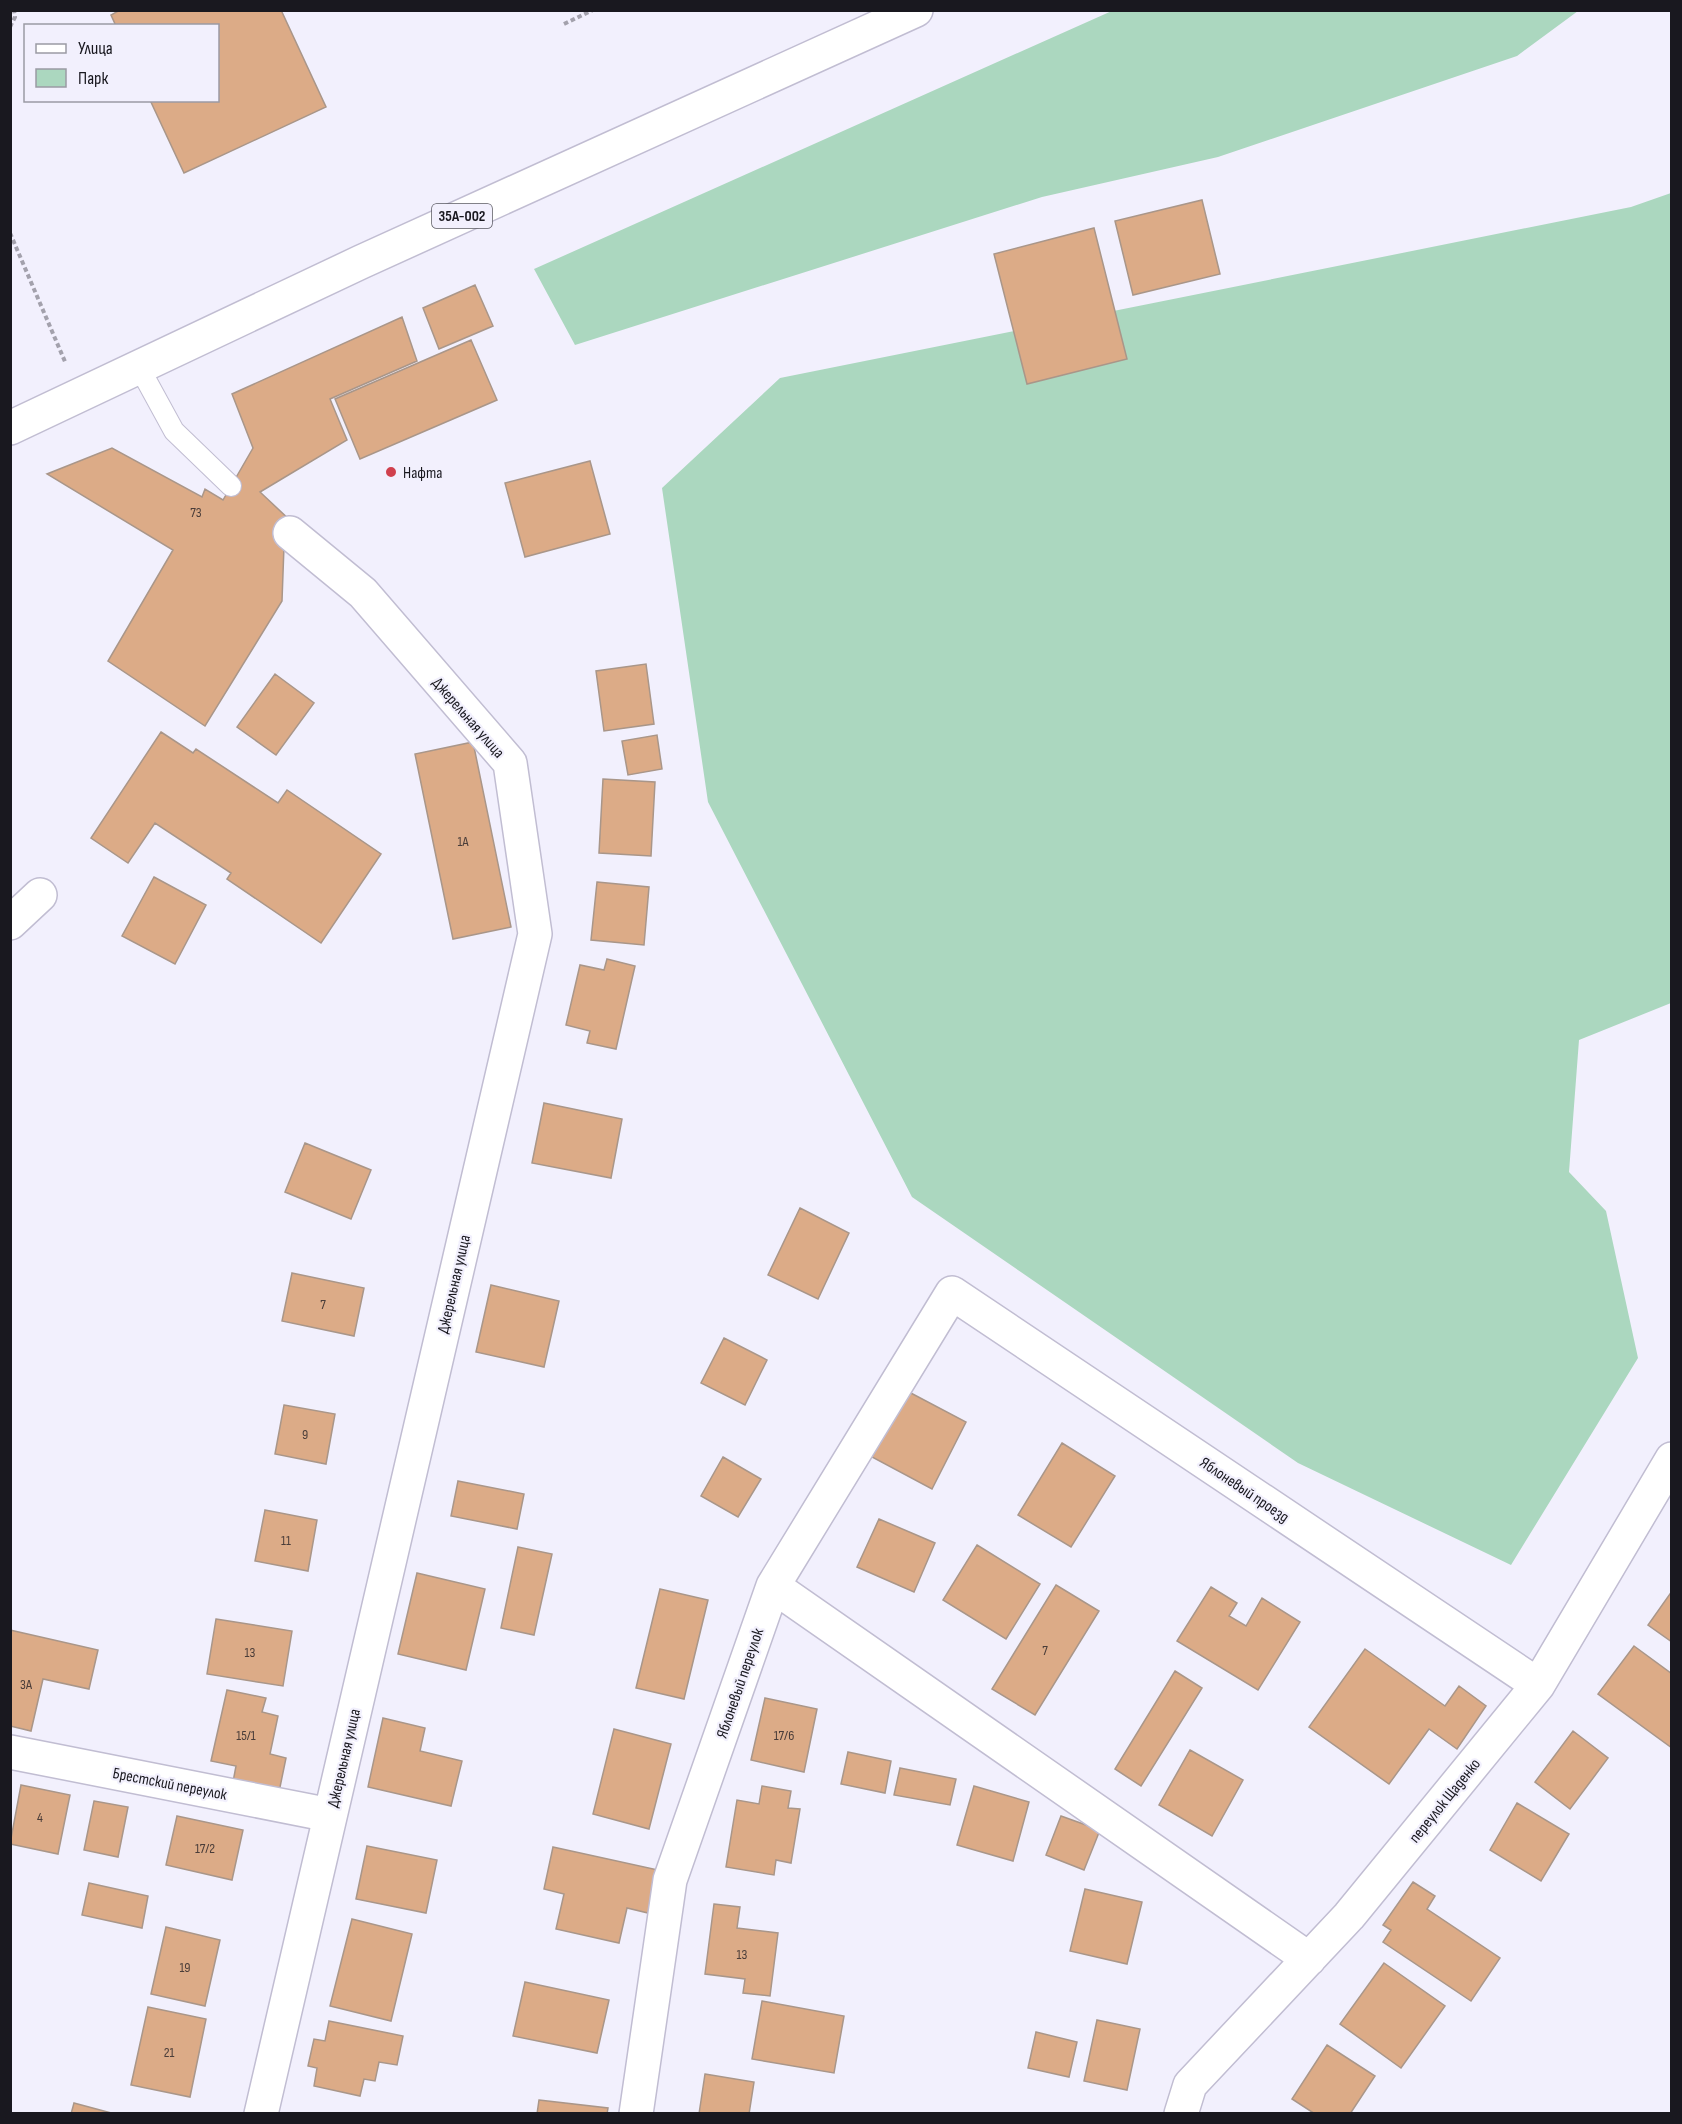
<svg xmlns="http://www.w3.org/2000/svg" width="1682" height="2124" font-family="'Sofia Sans Condensed',sans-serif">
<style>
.green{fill:#abd7bf}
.building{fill:#dcab87;stroke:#a99689;stroke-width:1.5}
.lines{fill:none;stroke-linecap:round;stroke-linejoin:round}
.service-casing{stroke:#c1bdd2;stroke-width:22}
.minor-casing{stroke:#c1bdd2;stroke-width:36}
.primary-casing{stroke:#c1bdd2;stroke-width:36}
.path{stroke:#a3a1ac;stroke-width:4;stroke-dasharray:4.5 3;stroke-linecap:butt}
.service{stroke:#fff;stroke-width:20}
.minor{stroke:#fff;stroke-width:33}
.primary{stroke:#fff;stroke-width:33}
.poi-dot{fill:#d0404d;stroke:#f2f0fd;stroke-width:2}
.labels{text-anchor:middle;stroke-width:4.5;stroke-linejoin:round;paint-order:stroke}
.number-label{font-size:14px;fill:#4a3d39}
.shield{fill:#f2f0fd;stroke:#5a5962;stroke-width:1.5}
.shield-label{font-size:15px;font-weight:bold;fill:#19181f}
.poi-label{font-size:16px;fill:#19181f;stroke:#f2f0fd;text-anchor:start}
.street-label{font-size:16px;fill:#19181f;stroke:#f2f0fd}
</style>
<rect width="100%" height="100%" fill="#f2f0fd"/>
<path class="green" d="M 1114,10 L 1578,11 L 1517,56 L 1218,157 L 1042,197 L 575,345 L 534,269 Z
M 1671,193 L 1671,1003 L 1579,1040 L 1569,1172 L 1606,1211 L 1638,1358 L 1511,1565 L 1298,1463 L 912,1197 L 708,802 L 662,488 L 780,378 L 1631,207 Z"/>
<path class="building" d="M 120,10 L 281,10 L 326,107 L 184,173 L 150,100 L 218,100 L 218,26 L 116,26 L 111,15 Z
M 1202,200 L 1220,274 L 1133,295 L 1115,221 Z
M 1094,228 L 1127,359 L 1027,384 L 994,254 Z
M 475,285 L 493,326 L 439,349 L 423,308 Z
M 402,317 L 417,361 L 330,399 L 347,440 L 260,492 L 294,524 L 284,546 L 282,601 L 205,726 L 108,661 L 173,550 L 47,474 L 112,448 L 202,497 L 205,489 L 223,500 L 253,448 L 232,394 Z
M 471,340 L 497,400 L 360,459 L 335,399 Z
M 590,461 L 610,534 L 525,557 L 505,483 Z
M 646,664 L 654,724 L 604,731 L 596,671 Z
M 275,674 L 314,703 L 276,755 L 237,727 Z
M 161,732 L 193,753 L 196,749 L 278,803 L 287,790 L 381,854 L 321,943 L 227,879 L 231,873 L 155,823 L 128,863 L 91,838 Z
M 657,735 L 662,769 L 628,775 L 622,741 Z
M 473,742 L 511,927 L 453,939 L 415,754 Z
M 603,779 L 655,782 L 651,856 L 599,853 Z
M 154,877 L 206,905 L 175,964 L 122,936 Z
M 597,882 L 649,887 L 644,945 L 591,940 Z
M 607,959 L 635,966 L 616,1049 L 587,1043 L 590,1031 L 566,1025 L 580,965 L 604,970 Z
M 544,1103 L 622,1119 L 611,1178 L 532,1163 Z
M 305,1143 L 371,1170 L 351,1219 L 285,1192 Z
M 800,1208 L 849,1233 L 818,1299 L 768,1275 Z
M 292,1273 L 364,1288 L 354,1336 L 282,1321 Z
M 491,1285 L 559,1301 L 544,1367 L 476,1352 Z
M 724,1338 L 767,1360 L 745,1405 L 701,1383 Z
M 907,1391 L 966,1422 L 932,1489 L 872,1457 Z
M 284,1405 L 335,1414 L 326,1464 L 275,1454 Z
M 1062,1443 L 1115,1476 L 1071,1547 L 1018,1515 Z
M 723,1457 L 761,1479 L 738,1517 L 701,1496 Z
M 458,1481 L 524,1494 L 517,1529 L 451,1516 Z
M 265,1510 L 317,1520 L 308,1571 L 255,1561 Z
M 879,1519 L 935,1543 L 914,1592 L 857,1567 Z
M 977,1545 L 1040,1584 L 1006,1639 L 943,1600 Z
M 518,1547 L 552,1554 L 534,1635 L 501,1628 Z
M 417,1573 L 485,1589 L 466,1670 L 398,1654 Z
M 1056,1585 L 1099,1611 L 1035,1715 L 992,1689 Z
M 1211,1587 L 1237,1603 L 1229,1616 L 1246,1626 L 1262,1598 L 1300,1622 L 1258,1690 L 1177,1641 Z
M 660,1589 L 708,1600 L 684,1699 L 636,1688 Z
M 1672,1591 L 1672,1642 L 1648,1625 Z
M 216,1619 L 292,1631 L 283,1686 L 207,1674 Z
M 10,1630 L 98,1650 L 89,1689 L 43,1679 L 31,1731 L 10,1726 Z
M 1634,1646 L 1672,1674 L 1672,1748 L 1598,1694 Z
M 1365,1649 L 1445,1706 L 1459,1686 L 1486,1706 L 1457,1749 L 1429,1729 L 1389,1784 L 1309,1727 Z
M 1175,1671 L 1202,1688 L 1141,1786 L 1115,1769 Z
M 227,1690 L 266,1698 L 262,1712 L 278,1716 L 270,1754 L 286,1758 L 279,1792 L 233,1782 L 236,1766 L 211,1761 Z
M 765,1698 L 817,1709 L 804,1772 L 751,1760 Z
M 383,1718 L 425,1728 L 420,1751 L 462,1761 L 451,1806 L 368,1787 Z
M 614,1729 L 671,1744 L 649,1829 L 593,1814 Z
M 1573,1731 L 1608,1758 L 1570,1809 L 1535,1782 Z
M 1190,1750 L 1243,1780 L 1212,1836 L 1159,1805 Z
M 848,1752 L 891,1761 L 885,1793 L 841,1784 Z
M 900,1768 L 956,1779 L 950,1805 L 894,1795 Z
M 21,1785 L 70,1795 L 58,1854 L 10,1844 Z
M 762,1786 L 791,1791 L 788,1808 L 800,1809 L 791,1863 L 776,1860 L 774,1875 L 726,1867 L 737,1800 L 759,1804 Z
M 974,1786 L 1029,1802 L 1013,1861 L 957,1845 Z
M 94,1801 L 128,1807 L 118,1857 L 84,1850 Z
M 1517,1803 L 1569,1834 L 1541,1881 L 1490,1850 Z
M 177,1816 L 243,1830 L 232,1880 L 166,1865 Z
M 1061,1816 L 1100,1830 L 1084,1870 L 1046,1855 Z
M 367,1846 L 437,1860 L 426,1913 L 356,1899 Z
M 553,1847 L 658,1870 L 648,1913 L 627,1908 L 619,1943 L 556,1929 L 564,1894 L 544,1889 Z
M 1413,1882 L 1435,1896 L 1427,1909 L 1500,1958 L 1471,2001 L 1383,1942 L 1391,1930 L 1383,1925 Z
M 89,1883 L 148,1896 L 142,1928 L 82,1915 Z
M 1085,1889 L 1142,1902 L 1127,1964 L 1070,1951 Z
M 714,1904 L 740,1907 L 737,1928 L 778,1933 L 770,1996 L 743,1993 L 745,1979 L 705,1974 Z
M 352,1919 L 412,1934 L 391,2021 L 330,2006 Z
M 166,1927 L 220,1940 L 205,2006 L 151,1994 Z
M 1384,1963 L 1445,2006 L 1401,2068 L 1340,2024 Z
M 525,1982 L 609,2000 L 597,2053 L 513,2036 Z
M 762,2001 L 844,2016 L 834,2073 L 752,2059 Z
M 148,2007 L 206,2019 L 190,2097 L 131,2085 Z
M 1097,2020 L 1140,2029 L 1127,2090 L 1084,2081 Z
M 329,2021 L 403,2036 L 397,2065 L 379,2062 L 375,2081 L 364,2079 L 360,2096 L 314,2086 L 317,2068 L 308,2066 L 314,2039 L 325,2041 Z
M 1036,2032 L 1077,2042 L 1069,2077 L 1028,2068 Z
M 1327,2045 L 1375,2076 L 1350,2114 L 1315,2114 L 1292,2099 Z
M 705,2074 L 754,2082 L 749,2114 L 699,2114 Z
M 539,2100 L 608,2108 L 607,2114 L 537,2114 Z
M 74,2103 L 115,2114 L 71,2114 Z"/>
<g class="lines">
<g class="service-casing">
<path id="service" d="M 139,367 L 174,431 L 231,486"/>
</g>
<g class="minor-casing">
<path id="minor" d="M 10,923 L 40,895
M 773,1586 L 1309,1959
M 10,1752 L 330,1815
M 261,2114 L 535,934 L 510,763 L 363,593 L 290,533
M 636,2114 L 670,1880 L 773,1586 L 952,1293 L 1538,1685
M 1181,2114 L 1190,2085 L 1349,1916 L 1538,1685 L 1672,1459"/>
</g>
<g class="primary-casing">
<path id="primary" d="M 10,428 L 361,262 L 916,10"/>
</g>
<path class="path" d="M 564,24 L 593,10
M 10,27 L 15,17 L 14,10
M 10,233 L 66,364"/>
<use href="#service" class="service"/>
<use href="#minor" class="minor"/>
<use href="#primary" class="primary"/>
</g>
<circle class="poi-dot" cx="391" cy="472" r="6"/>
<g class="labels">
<g class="number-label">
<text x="196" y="517">73</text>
<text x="463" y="846">1А</text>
<text x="323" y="1309">7</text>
<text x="305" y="1439">9</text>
<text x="286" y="1545">11</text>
<text x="1045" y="1655">7</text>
<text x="250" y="1657">13</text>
<text x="26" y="1689">3А</text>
<text x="246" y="1740">15/1</text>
<text x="784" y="1740">17/6</text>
<text x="40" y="1822">4</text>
<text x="205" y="1853">17/2</text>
<text x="742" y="1959">13</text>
<text x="185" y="1972">19</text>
<text x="169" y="2057">21</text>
</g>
<rect class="shield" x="432" y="204" width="60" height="24" rx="4.5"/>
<g class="shield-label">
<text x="462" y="221">35А-002</text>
</g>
<g class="poi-label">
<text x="403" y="478">Нафта</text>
</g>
<g class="street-label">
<text transform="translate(469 717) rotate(49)" y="6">Джерельная улица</text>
<text transform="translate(453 1284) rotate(-77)" y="6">Джерельная улица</text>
<text transform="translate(1245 1489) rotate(34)" y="6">Яблоневый проезд</text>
<text transform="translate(739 1683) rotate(-71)" y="6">Яблоневый переулок</text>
<text transform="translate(343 1758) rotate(-77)" y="6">Джерельная улица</text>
<text transform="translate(170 1783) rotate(11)" y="6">Брестский переулок</text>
<text transform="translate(1444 1800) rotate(-51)" y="6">переулок Щаденко</text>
</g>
</g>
<rect width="1682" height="2124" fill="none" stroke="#19181f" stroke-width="24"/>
<rect x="24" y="24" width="195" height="78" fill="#f2f0fd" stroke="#9b9aa4" stroke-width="1.5"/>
<rect x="36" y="44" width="30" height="9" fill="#ffffff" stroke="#9b9aa4" stroke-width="1.5"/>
<text x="78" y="54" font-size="18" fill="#19181f">Улица</text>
<rect x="36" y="69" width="30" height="18" fill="#abd7bf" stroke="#9b9aa4" stroke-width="1.5"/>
<text x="78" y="84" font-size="18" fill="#19181f">Парк</text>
</svg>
